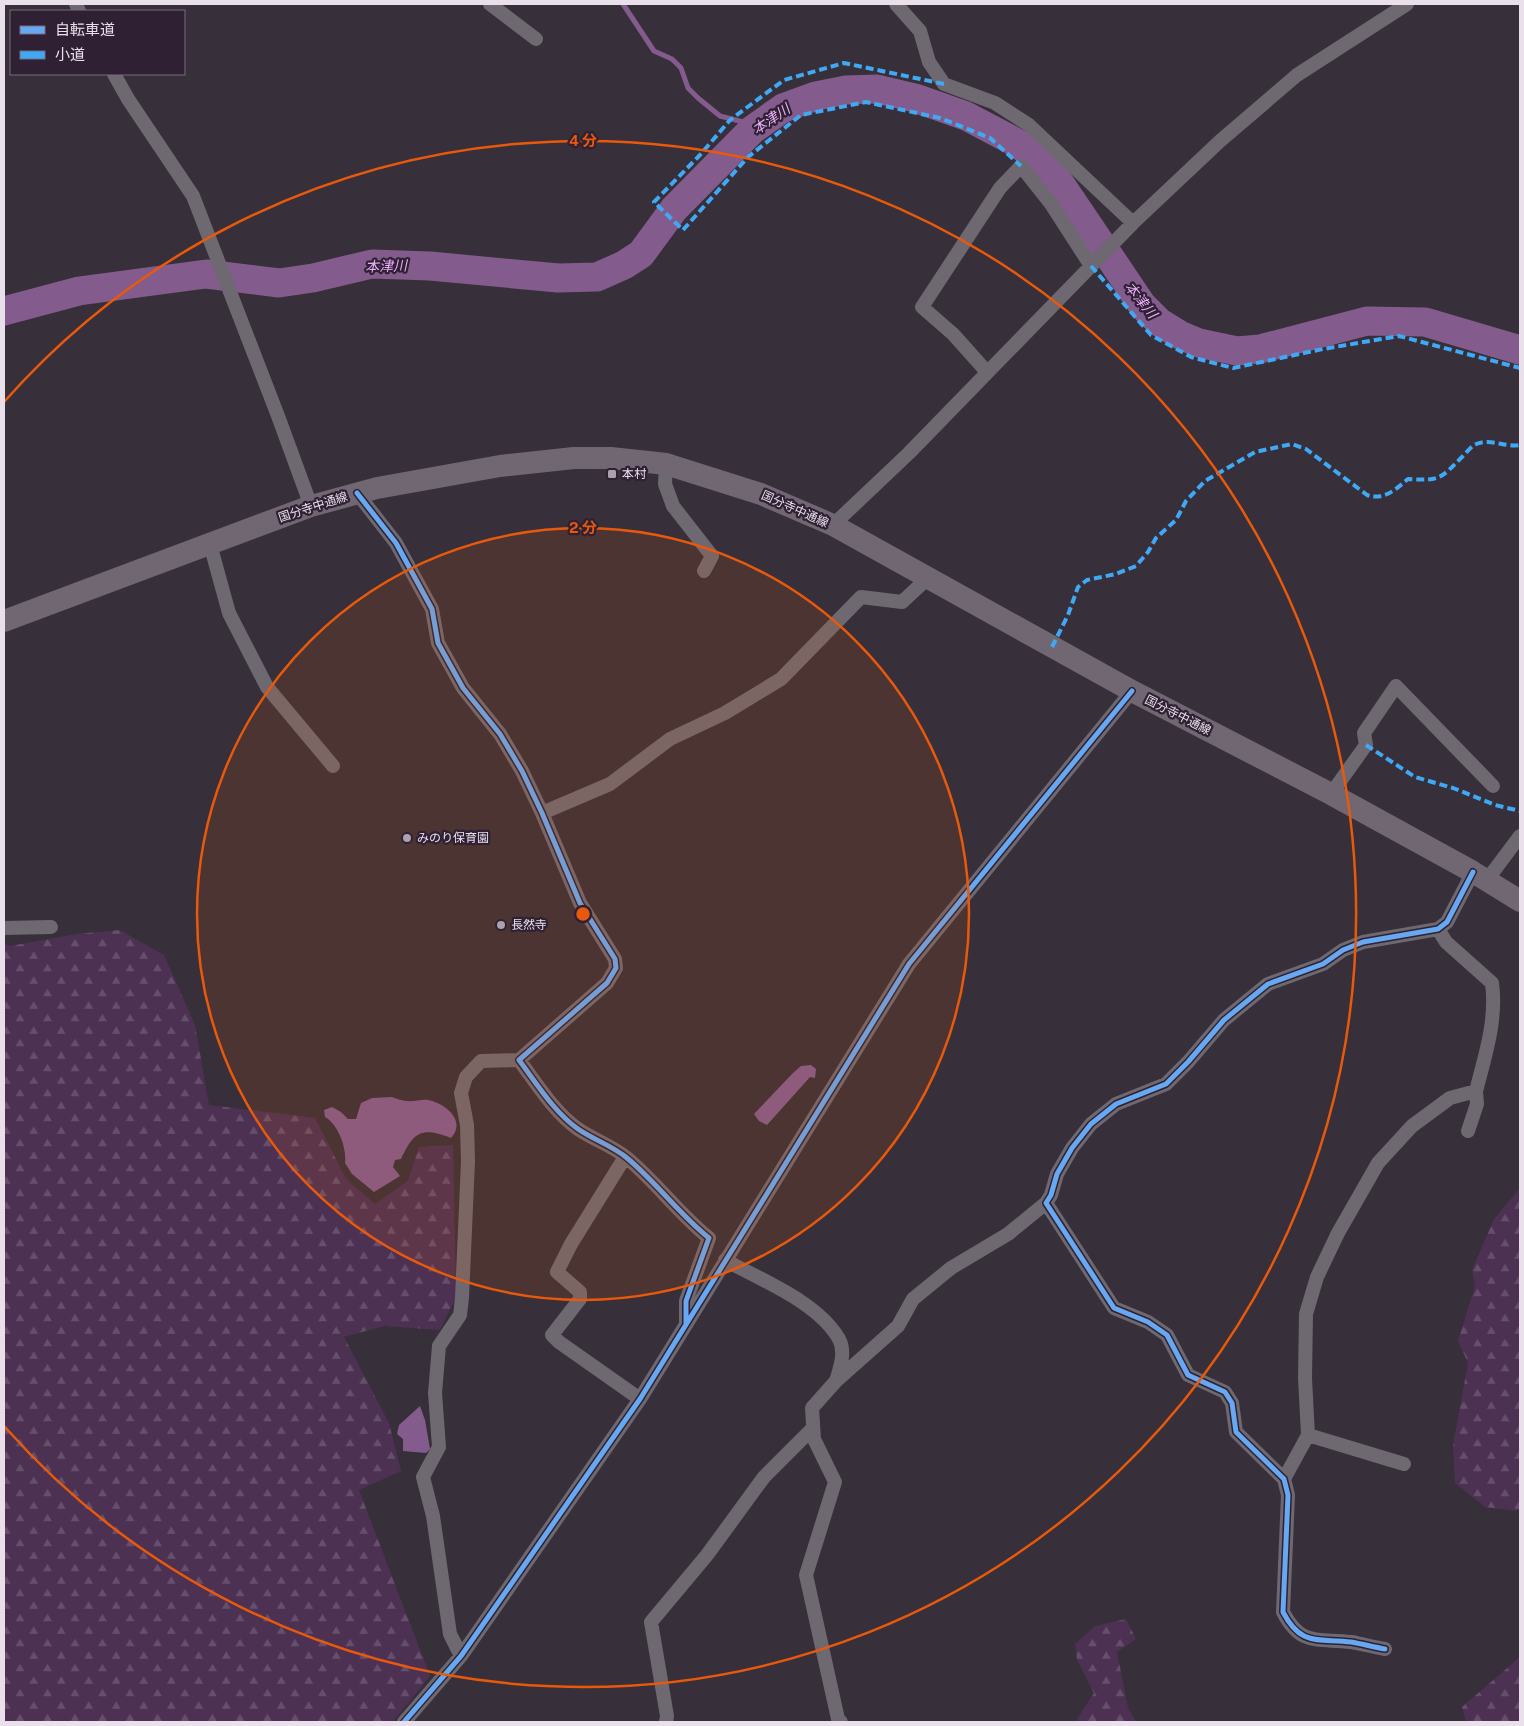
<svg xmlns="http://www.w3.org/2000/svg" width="1524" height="1726" font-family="'Public Sans','Noto Sans JP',sans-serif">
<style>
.forest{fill:url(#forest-firs)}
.water{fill:#835c8d}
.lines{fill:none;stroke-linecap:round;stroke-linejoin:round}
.stream{stroke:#835c8d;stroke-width:5}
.river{stroke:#835c8d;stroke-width:29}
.street{stroke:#6e6870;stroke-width:14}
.primary{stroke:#706773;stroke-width:22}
.quiet{stroke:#3fa9f5;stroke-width:4;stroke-dasharray:8 4;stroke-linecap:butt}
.cycleway-casing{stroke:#2f2133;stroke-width:8}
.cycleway{stroke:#66a8f1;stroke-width:5}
.ring{fill:none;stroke:#e8590c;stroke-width:2.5}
.poi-dot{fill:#aba2ad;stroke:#2f2133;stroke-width:2}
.labels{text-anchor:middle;stroke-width:4.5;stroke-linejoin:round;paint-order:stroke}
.poi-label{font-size:12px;fill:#e9e0ec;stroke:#2f2133;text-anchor:start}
.street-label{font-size:12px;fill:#e9e0ec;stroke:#2f2133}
.water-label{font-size:14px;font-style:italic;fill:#ebaefc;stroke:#2f2133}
.centre{fill:#e8590c;stroke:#2f2133;stroke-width:2.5}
.ring-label{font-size:15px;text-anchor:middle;font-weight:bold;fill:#e8590c;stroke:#2f2133;stroke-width:4.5;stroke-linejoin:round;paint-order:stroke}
</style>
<defs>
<pattern id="forest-firs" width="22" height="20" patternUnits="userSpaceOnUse" patternTransform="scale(1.25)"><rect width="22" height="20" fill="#4c3153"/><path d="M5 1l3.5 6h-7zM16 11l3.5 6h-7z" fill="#664f6c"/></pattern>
</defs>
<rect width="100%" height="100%" fill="#372f39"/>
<path class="forest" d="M 120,930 L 164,955 L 195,1025 L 209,1105 L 315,1118 L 346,1179 L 375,1204 L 408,1181 L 419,1147 L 453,1145 L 456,1297 L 440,1330 L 384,1326 L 344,1337 L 389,1423 L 401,1471 L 359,1490 L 430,1676 L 393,1722 L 4,1722 L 4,944 L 10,946 L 76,934 Z
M 1520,1188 L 1520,1509 L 1516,1511 L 1485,1507 L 1455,1483 L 1453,1445 L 1468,1363 L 1458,1341 L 1475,1286 L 1472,1270 L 1494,1219 Z
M 1126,1619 L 1136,1639 L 1117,1652 L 1128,1708 L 1136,1722 L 1079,1722 L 1077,1719 L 1094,1693 L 1077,1660 L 1075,1644 L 1095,1626 Z
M 1520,1657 L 1520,1722 L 1466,1722 L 1462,1707 Z"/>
<path class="water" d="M 811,1065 L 816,1069 L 815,1078 L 810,1077 L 767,1125 L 759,1121 L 754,1114 L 793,1073 L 801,1066 Z
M 392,1097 C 397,1099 403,1101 408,1101 C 414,1102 421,1099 428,1100 C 445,1103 467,1121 451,1138 C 422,1127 414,1131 401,1159 L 395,1160 L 393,1167 L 400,1176 L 374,1192 L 352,1174 L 345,1163 C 347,1148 338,1124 325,1117 L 324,1110 L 332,1107 L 341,1112 L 348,1119 L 356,1119 L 361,1103 L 372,1098 Z
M 420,1406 L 425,1420 L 430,1449 L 426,1453 L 403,1451 L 403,1439 L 397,1434 L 399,1425 Z"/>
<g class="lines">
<path class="stream" d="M 623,4 L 654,51 L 672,59 L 681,68 L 688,88 L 698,98 L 720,116 L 743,122 L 752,130"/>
<path class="river" d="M 4,311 L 79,291 L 206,274 L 279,283 L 313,278 L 372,264 L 430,266 L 558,278 L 597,277 L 624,265 L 641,254 L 674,209 L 752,130 L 783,108 L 816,96 L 846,90 L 877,89 L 915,98 L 966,116 L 1019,144 L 1055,176 L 1142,305 L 1159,322 L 1180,335 L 1199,343 L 1237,351 L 1260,349 L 1367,321 L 1425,322 L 1520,350"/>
<path class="street" d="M 76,4 L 79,11
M 490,4 L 536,39
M 896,4 L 920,31 L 929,62 L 944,84 L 995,103 L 1029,125 L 1133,223
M 114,74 L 128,99 L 193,196 L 278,416 L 311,506
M 987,372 L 953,334 L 922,307 L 1000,188 L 1021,166 L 1051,204 L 1091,266
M 666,464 L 665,484 L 673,506 L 712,556 L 704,571
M 357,493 L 396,543 L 432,609 L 438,643 L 463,688 L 500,734 L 522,771 L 542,813 L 580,903 L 615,959 L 616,968 L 607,983 L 519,1060 C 537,1084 554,1112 578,1129 C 594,1140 613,1146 627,1158 C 657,1183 679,1214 709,1238 L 686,1301 L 686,1323
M 833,525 L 909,453 L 1133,223 L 1220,141 L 1297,75 L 1407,4
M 210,544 L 229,613 L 267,687 L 333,766
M 1331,794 L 1366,745 L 1364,733 L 1396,686 L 1493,786
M 542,813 L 610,784 L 670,739 L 725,713 L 781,679 L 861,597 L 902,602 L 928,578
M 1487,880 L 1520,836
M 4,928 L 51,927
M 1438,929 L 1446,942 L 1492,983 C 1497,1020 1485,1056 1476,1091
M 625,1157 L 571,1244 L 557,1272 L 580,1292 L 580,1299 L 552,1335 L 559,1342 L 640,1399
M 725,1260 C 761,1280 818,1302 839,1339 C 846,1352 840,1368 836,1381
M 1308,1435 L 1404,1464
M 1284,1479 L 1308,1435 L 1305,1378 L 1306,1314 L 1317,1277 L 1338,1233 L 1378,1163 L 1412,1126 L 1450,1098 L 1476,1091 L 1477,1104 L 1468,1131
M 1385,1649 C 1374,1647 1362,1644 1351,1642 C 1318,1638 1301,1647 1283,1612 L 1288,1495 L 1284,1479 L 1236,1432 L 1232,1403 L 1225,1392 L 1188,1375 L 1167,1335 L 1148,1322 L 1114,1308 L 1046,1203 L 1051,1195 L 1057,1174 L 1072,1148 L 1091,1124 L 1116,1104 L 1166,1084 L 1188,1062 L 1224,1020 L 1268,984 L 1323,964 L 1343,950 L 1363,942 L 1438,929 L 1447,922 L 1473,872
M 461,1656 L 450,1634 L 433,1516 L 423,1477 L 439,1447 L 435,1393 L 439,1346 L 460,1315 L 462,1298 L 468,1161 L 467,1125 L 461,1093 L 466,1077 L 481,1061 L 519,1060
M 404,1722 L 461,1656 L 640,1399 L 909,964 L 1132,691
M 666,1722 L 667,1716 L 651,1622 L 707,1555 L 764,1477 L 813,1428
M 841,1722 L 838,1719 L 806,1575 L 835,1482 L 814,1439 L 812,1408 L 836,1381 L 898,1326 L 913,1299 L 951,1268 L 1008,1234 L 1046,1203"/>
<path class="primary" d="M 4,621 L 311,506 L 377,488 L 500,466 L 574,458 L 611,458 L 666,464 L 761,494 L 833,525 L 1132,691 L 1331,794 L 1473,872 L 1520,901"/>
<path class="quiet" d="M 944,84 L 844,63 L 784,80 L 730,120 L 700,155 L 654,202 L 683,230 L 748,157 L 801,115 L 866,102 L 940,118 L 990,138 L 1021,166
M 1091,266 L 1151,335 L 1191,357 L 1233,368 L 1323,349 L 1399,336 L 1520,368
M 1052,647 L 1068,615 L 1078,587 L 1087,580 L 1116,574 L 1136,566 L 1148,552 L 1156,538 L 1176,520 L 1186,501 L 1205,481 L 1255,452 L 1292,444 L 1306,449 L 1367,495 C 1384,501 1396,489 1408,479 C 1441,481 1440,479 1463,456 C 1466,453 1470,448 1474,445 C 1491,437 1504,448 1520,445
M 1366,745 L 1415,777 L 1453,788 L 1495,805 L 1520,811"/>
<g class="cycleway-casing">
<path id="cycleway" d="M 357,493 L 396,543 L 432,609 L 438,643 L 463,688 L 500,734 L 522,771 L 542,813 L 580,903 L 615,959 L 616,968 L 607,983 L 519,1060 C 537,1084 554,1112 578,1129 C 594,1140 613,1146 627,1158 C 657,1183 679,1214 709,1238 L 686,1301 L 686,1323
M 1385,1649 C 1374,1647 1362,1644 1351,1642 C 1318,1638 1301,1647 1283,1612 L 1288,1495 L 1284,1479 L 1236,1432 L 1232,1403 L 1225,1392 L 1188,1375 L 1167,1335 L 1148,1322 L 1114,1308 L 1046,1203 L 1051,1195 L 1057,1174 L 1072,1148 L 1091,1124 L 1116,1104 L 1166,1084 L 1188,1062 L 1224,1020 L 1268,984 L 1323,964 L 1343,950 L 1363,942 L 1438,929 L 1447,922 L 1473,872
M 404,1722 L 461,1656 L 640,1399 L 909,964 L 1132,691"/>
</g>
<use href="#cycleway" class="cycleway"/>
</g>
<circle cx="583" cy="914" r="386" fill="#e8590c" fill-opacity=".12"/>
<g class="ring">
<circle cx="583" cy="914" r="386"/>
<path d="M4 402A773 773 0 1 1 4 1426"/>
</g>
<g class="poi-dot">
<rect x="607" y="469" width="10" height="10" rx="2.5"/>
<circle cx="407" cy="838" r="5"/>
<circle cx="501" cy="925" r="5"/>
</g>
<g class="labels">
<g class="poi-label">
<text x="622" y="478">本村</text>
<text x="417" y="842">みのり保育園</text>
<text x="511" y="929">長然寺</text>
</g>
<g class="street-label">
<text transform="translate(313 507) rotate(-18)" y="4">国分寺中通線</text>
<text transform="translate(795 509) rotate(24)" y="4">国分寺中通線</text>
<text transform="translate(1178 715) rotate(27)" y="4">国分寺中通線</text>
</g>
<g class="water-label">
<text transform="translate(771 119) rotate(-34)" y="5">本津川</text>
<text transform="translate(386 266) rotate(-2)" y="5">本津川</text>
<text transform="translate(1141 300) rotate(51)" y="5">本津川</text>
</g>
</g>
<circle cx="583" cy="914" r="8" class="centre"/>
<g class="ring-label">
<text x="583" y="146">4 分</text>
<text x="583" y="533">2 分</text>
</g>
<rect width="1524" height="1726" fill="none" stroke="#e9e0ec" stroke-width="10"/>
<rect x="10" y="10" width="175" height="65" fill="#2f2133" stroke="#796d7d"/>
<rect x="20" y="26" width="25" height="8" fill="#66a8f1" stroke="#796d7d"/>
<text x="55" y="35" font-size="15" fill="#e9e0ec">自転車道</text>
<rect x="20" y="51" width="25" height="8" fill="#3fa9f5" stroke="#796d7d"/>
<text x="55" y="60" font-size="15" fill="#e9e0ec">小道</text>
</svg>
